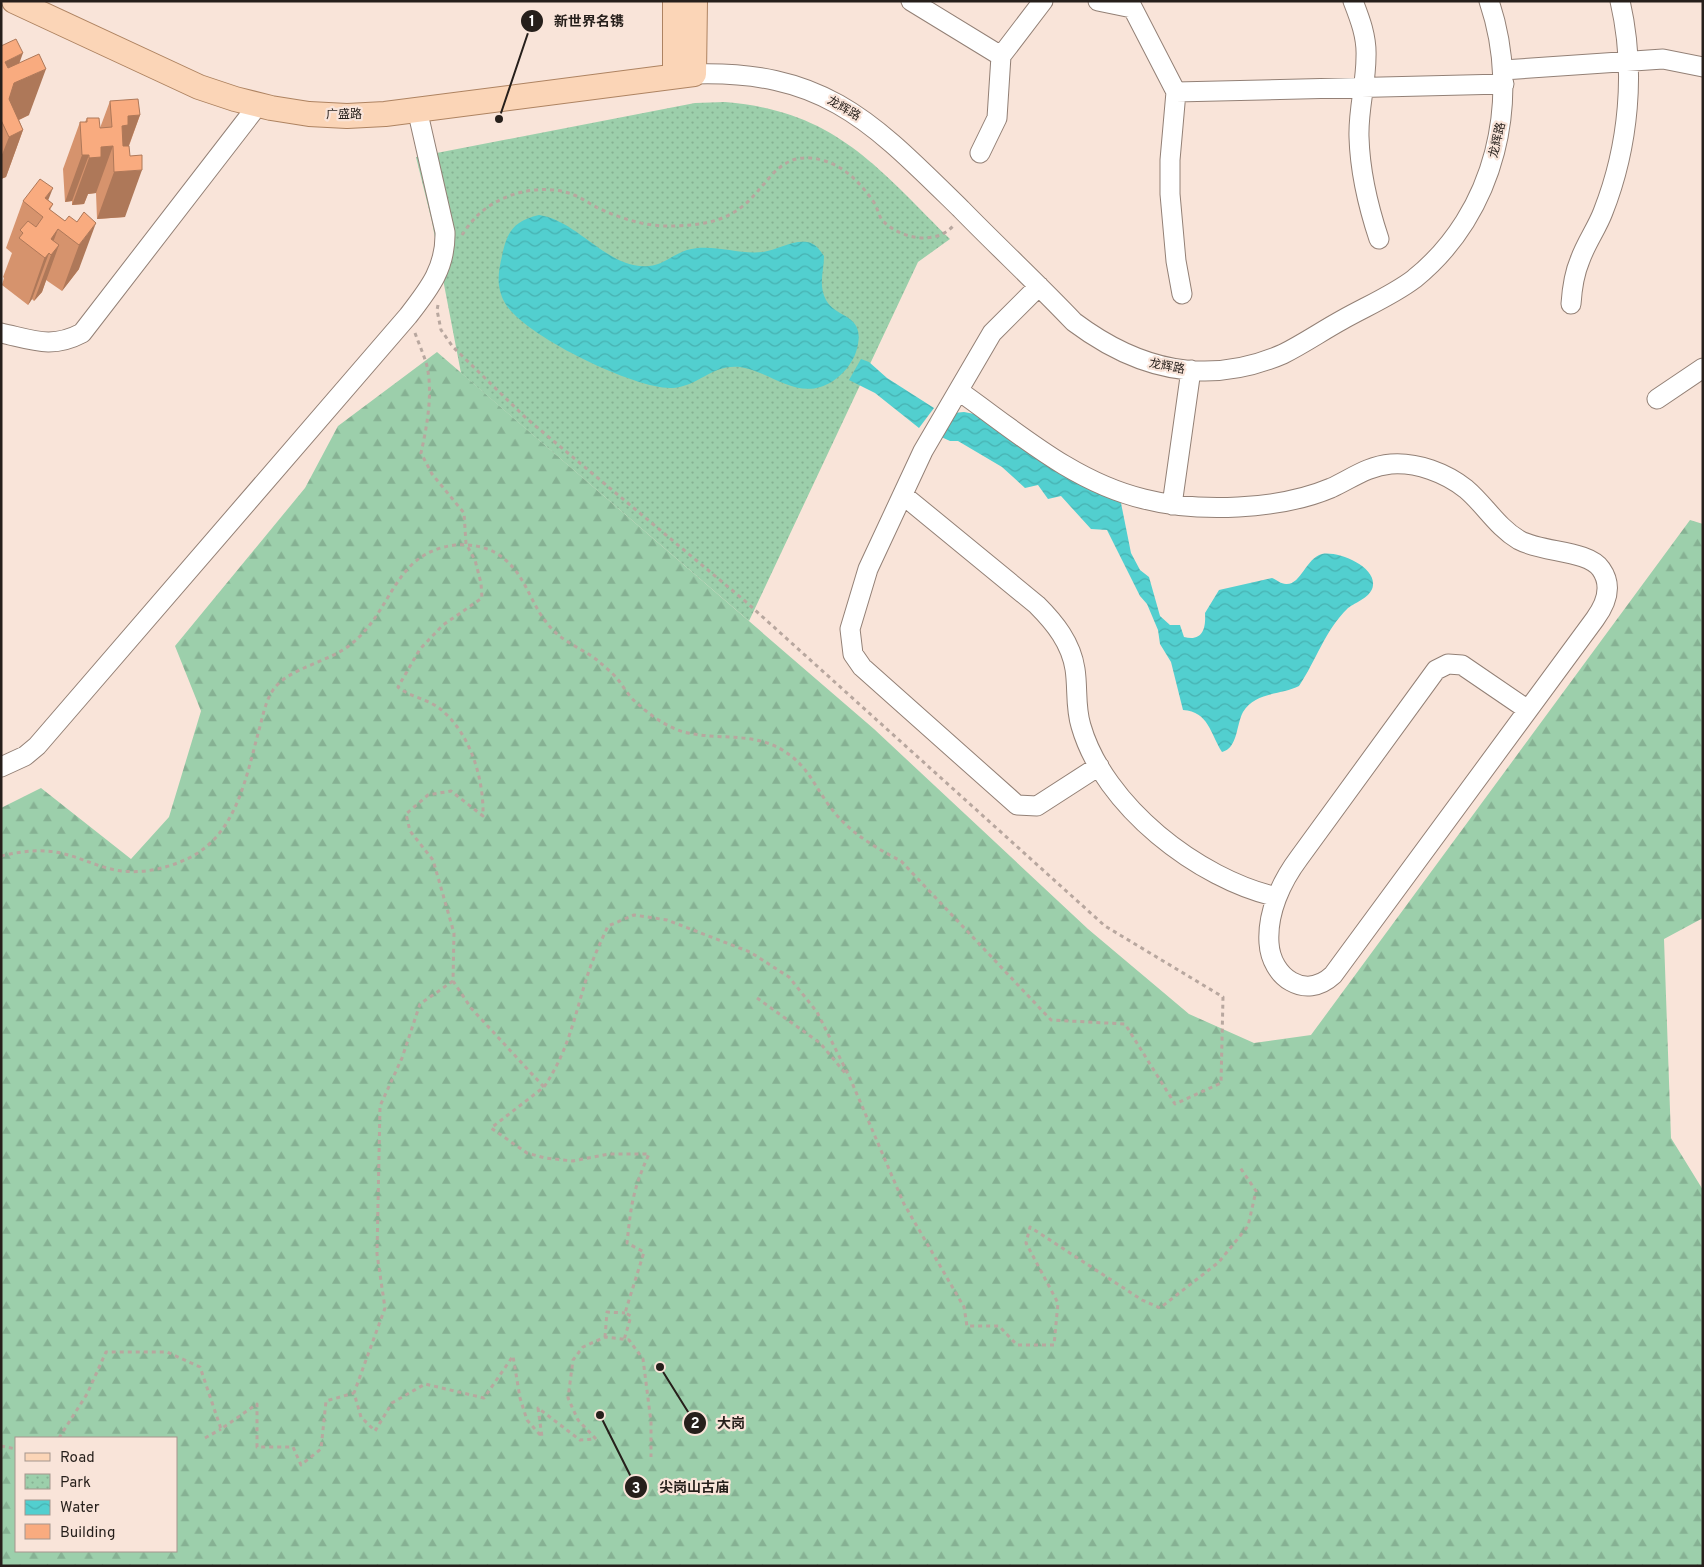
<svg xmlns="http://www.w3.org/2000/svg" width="1704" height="1567" font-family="Overpass,'Noto Sans SC',sans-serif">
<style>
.forest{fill:url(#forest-firs);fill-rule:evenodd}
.park{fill:url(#park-dots)}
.water{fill:url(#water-waves)}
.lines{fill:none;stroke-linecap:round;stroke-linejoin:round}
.minor-casing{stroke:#938076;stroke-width:21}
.major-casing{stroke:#ae8361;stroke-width:26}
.path{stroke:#b8a79f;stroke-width:3;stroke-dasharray:4 4;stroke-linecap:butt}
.minor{stroke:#fff;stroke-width:19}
.major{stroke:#fbd5b7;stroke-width:24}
.wall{fill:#d6936d}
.shaded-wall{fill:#ae7859}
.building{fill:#f9ab7f;stroke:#ae7859}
.labels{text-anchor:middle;stroke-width:4.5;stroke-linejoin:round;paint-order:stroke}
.street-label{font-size:12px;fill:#261f1b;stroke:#f9e4d9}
.leader{fill:none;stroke:#261f1b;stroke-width:2}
.callout-dot{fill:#261f1b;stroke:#f9e4d9;stroke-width:2}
.mark-label{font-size:15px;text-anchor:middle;font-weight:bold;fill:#fff}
.callout-label{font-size:14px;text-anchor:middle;font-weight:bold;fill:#261f1b;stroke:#f9e4d9;stroke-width:4.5;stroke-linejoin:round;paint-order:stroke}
</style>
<defs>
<pattern id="forest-firs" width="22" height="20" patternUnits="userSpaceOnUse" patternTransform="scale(1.25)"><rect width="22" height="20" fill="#9ccfab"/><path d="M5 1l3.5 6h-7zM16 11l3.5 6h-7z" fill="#86b193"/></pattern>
<pattern id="park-dots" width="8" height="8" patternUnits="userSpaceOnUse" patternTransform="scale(1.25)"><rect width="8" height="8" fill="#9ccfab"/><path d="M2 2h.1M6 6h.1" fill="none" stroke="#86b193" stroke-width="1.8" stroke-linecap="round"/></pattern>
<pattern id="water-waves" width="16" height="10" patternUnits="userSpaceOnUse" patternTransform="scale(1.25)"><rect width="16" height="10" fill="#52cfcf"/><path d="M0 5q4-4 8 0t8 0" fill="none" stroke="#47b1b1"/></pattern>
</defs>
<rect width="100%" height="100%" fill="#f9e4d9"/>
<path class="forest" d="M 437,352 L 874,729 L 1088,929 L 1189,1014 L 1254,1043 L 1311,1035 L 1690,520 L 1703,524 L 1703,918 L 1664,939 L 1671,1138 L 1703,1190 L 1703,1566 L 1,1566 L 1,808 L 41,788 L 131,859 L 169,817 L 201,711 L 175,646 L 305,488 L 338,426 ZM 16,1438 L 176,1438 L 176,1551 L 16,1551 Z"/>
<path class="park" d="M 725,102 C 835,111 876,166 950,239 L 918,262 L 749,621 L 461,373 L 432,222 L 416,157 L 695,103 Z"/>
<path class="water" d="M 539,215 C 579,221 608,270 649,266 C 663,265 674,254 687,250 C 713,243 737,255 763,252 C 776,250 793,240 807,242 C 815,243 819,249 824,256 C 824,271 818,285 826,300 C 837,320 868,313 856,352 C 852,364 843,374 833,381 C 799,403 773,372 740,367 C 712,364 699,386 673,388 C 638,391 522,335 505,303 C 496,287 498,273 502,256 C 507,231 514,221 539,215 Z
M 861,359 L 869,362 L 887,378 L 934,408 L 919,428 L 875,393 L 849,380 Z
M 964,412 L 980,415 L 1121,503 L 1131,553 L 1140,570 L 1149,577 L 1160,616 L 1170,625 L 1180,625 L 1184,637 C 1203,642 1206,628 1205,613 L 1219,590 L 1272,578 C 1277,580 1281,584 1286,584 C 1301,585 1306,558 1322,554 C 1338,551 1375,566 1373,585 C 1372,597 1356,602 1348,608 C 1325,630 1316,661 1299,686 C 1281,695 1255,692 1243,712 C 1236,725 1238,748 1222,752 C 1210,733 1209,712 1183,710 L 1171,662 L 1160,644 L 1158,630 L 1147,604 L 1140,596 L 1107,530 L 1091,529 L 1061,496 L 1048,499 L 1038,485 L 1025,488 L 1002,467 L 958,441 L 950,441 L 937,435 L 953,413 Z"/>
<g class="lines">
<g class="minor-casing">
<path id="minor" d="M 911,1 L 1001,56
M 1098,1 L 1132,8
M 1129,1 L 1176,92 L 1170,160 L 1170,194 L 1176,261 L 1182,294
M 1353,1 C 1360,19 1367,37 1366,57 C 1366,84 1358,110 1359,137 C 1360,173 1368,206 1379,239
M 1503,70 L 1663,59 L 1703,67
M 694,74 C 826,70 873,123 961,209 C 998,247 1037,283 1074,322 C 1138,370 1207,387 1283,354 C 1303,344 1322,331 1342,320 C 1365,307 1393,295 1414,279 C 1496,213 1522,99 1489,1
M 1176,92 L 1504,84
M 980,153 L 997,118 L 1001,56 L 1043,1
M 1039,286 L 992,333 L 923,451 L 868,569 L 850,629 L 853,654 L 862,667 L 1017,805 L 1037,806 L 1099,766
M 1571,304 C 1572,289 1574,274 1580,260 C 1586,243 1597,228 1603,212 C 1629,146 1636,70 1620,1
M 1,333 C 33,340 52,349 82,333 L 258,105
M 959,391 C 1017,432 1073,482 1144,499 C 1198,513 1279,510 1331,488 C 1351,479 1367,466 1391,464 C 1417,462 1446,473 1466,489 C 1485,505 1497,527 1519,540 C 1543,553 1588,550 1601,569 C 1613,586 1606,604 1595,619 L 1333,975 C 1305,1001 1271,977 1269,943 C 1267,913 1281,882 1299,858 L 1436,670 L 1448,664 L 1462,665 L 1528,710
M 1657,399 L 1703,368
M 903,495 L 1037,605 C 1055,623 1071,643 1075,669 C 1078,688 1075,707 1081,726 C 1104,806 1198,879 1277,897
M 1172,505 L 1191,370
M 1,767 L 25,756 L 37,746 L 408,316 C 429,289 446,268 445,232 L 417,109"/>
</g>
<g class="major-casing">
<path id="major" d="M 14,1 L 199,87 L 235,99 L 271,108 L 309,114 L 347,116 L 385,114 L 694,74 L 695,1
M 675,76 L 675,1"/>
</g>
<path class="path" d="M 462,235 C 466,229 471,222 476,217 C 499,193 543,182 574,195 C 582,198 590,204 598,208 C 622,219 647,227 674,226 C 698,225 719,223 739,209 C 769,188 777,146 825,161 C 847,168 862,185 875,204 C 878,210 879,217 883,221 C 901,239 936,246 954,225
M 415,333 C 419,344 424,355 427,366 C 433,394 427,426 421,453 L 432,474 L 464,513 L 466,544 L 475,560 L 481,583 L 482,598 L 443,625 L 420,649 L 398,687 C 410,697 427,699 439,708 C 470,732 484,778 483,816 L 451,791 L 428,795 L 406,814 L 410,831 L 433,860 L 454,933 L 453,981 L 471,1008 L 544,1087 L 491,1128 L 527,1153 L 545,1158 L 573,1161 L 609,1154 L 649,1154 C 633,1189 631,1205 627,1243 L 644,1252 L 625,1313 L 631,1316 L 624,1340
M 1,856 C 19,852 37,849 55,852 C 74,855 89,863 107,868 C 134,876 164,870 189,858 C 237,834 246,777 259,730 C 263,716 265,702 273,690 C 288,668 327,663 350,645 C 394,611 392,553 455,545 C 468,544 484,546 496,553 C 528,573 528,604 552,629 C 565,643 583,649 597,660 C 604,666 613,673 619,681 C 625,689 630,698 638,704 C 651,716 667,727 684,732 C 718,741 753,731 784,751 C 806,765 812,781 826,801 C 844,829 872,846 901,861 L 1051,1020 L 1125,1024 L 1175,1104 L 1221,1083 L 1223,997 L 1105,926 L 745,601 L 526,418 L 453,347 L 441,330 L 437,310 L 438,305
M 453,981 L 420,1004 L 402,1058 L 380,1106 L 377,1254 L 385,1308 L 354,1393 L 361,1417 L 375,1431 L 392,1403 L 425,1384 L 484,1398 L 513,1356 L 520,1398 L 527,1420 L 542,1437 L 538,1408 L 580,1440 L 596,1439
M 757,998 L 820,1043 L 846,1074
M 544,1087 C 572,1045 575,1010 591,965 C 596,952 602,939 608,926 L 634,915 L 667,920 L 750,952 L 789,977 L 817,1012 L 850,1078 L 904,1204 L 964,1307 L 967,1326 L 999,1326 L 1017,1345 L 1054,1345 L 1058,1303 L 1026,1243 L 1030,1227 L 1142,1300 L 1160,1308 L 1219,1262 L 1248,1226 L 1256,1191 L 1239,1166
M 605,1337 L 607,1312 L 625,1313
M 59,1438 L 87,1394 L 106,1352 L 167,1352 L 200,1367 L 221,1429 L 257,1404 L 257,1447 L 293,1447 L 301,1465 L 321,1449 L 326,1401 L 354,1393
M 205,1438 L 221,1429
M 596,1439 L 578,1420 L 568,1398 L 573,1360 L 583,1347 L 605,1337 L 629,1340 L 643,1359 L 651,1422 L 651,1457
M 1,1446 L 16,1449"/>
<use href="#minor" class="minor"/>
<use href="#major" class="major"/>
</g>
<path class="wall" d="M 1,46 L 19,63 L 29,115 L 19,120 L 23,130 L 6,177 L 1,179 Z
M 110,101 L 140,115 L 129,146 L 125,217 L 97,219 L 96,193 L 88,194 L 84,204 L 72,205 L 72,201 L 65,202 L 63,169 L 80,122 L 85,122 L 87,118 L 100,128 Z
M 48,200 L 53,204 L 50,210 L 65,221 L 77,222 L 84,212 L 79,269 L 62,291 L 46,280 L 42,292 L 34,301 L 32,299 L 28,305 L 2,285 L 4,278 L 3,277 L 12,253 L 6,248 L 23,201 Z"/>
<path class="shaded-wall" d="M 23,53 L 6,100 L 5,62 Z
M 46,69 L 29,115 L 4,127 L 1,120 L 14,83 Z
M 140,115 L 123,161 L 122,126 L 128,116 Z
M 23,130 L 6,177 L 1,179 L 1,157 L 9,137 Z
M 113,146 L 96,193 L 88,194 L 84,204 L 72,205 L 89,158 L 101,147 Z
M 82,155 L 89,155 L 72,201 L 65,202 Z
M 142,170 L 125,217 L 97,219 L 114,172 Z
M 53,188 L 42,216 L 45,198 Z
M 96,223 L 79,269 L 62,291 L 79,245 Z
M 58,229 L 32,299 L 28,305 L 51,239 Z
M 59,245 L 42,292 L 34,301 L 51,255 Z"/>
<path class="building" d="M 16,39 L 23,53 L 5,62 L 8,68 L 39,54 L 46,69 L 14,83 L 9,99 L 23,130 L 9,137 L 1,120 L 1,46 Z
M 138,99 L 140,115 L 128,116 L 128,125 L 122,126 L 123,146 L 129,146 L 130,156 L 142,155 L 142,170 L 114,172 L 113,146 L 101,147 L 101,157 L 89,158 L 89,155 L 82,155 L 80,122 L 87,122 L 87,118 L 99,118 L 100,128 L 112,127 L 110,101 Z
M 40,179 L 53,188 L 45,198 L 53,204 L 49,209 L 65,221 L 69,216 L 77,222 L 84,212 L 96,223 L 79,245 L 58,229 L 51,239 L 59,245 L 51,255 L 49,253 L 45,258 L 19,238 L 23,233 L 20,230 L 28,221 L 36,227 L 43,217 L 23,201 Z"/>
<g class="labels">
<g class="street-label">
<text transform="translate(844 108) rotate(30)" y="4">龙辉路</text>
<text x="344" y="118">广盛路</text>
<text transform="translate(1497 140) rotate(-77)" y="4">龙辉路</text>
<text transform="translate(1167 366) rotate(11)" y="4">龙辉路</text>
</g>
</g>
<path class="leader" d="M499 119L532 21M660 1367L695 1423M600 1415L636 1487"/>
<g class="callout-dot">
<circle cx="499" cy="119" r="5"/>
<circle cx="660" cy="1367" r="5"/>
<circle cx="600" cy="1415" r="5"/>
<circle cx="532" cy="21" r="12"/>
<circle cx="695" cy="1423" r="12"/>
<circle cx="636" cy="1487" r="12"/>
</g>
<g class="mark-label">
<text x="532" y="26">1</text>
<text x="695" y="1428">2</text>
<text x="636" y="1493">3</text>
</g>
<g class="callout-label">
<text x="589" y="26">新世界名镌</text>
<text x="731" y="1428">大岗</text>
<text x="694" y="1492">尖岗山古庙</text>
</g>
<rect width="1704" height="1567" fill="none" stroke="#261f1b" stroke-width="5"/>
<rect x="15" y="1437" width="162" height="115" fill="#f9e4d9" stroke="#a5958d"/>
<rect x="25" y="1453" width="25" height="8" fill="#fbd5b7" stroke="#a5958d"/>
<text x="60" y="1462" font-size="15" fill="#261f1b">Road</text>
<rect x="25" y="1474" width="25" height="15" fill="url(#park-dots)" stroke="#a5958d"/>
<text x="60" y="1487" font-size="15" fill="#261f1b">Park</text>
<rect x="25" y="1500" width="25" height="15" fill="url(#water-waves)" stroke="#a5958d"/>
<text x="60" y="1512" font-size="15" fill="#261f1b">Water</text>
<rect x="25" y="1524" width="25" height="15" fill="#f9ab7f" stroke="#a5958d"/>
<text x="60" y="1537" font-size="15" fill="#261f1b">Building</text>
</svg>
